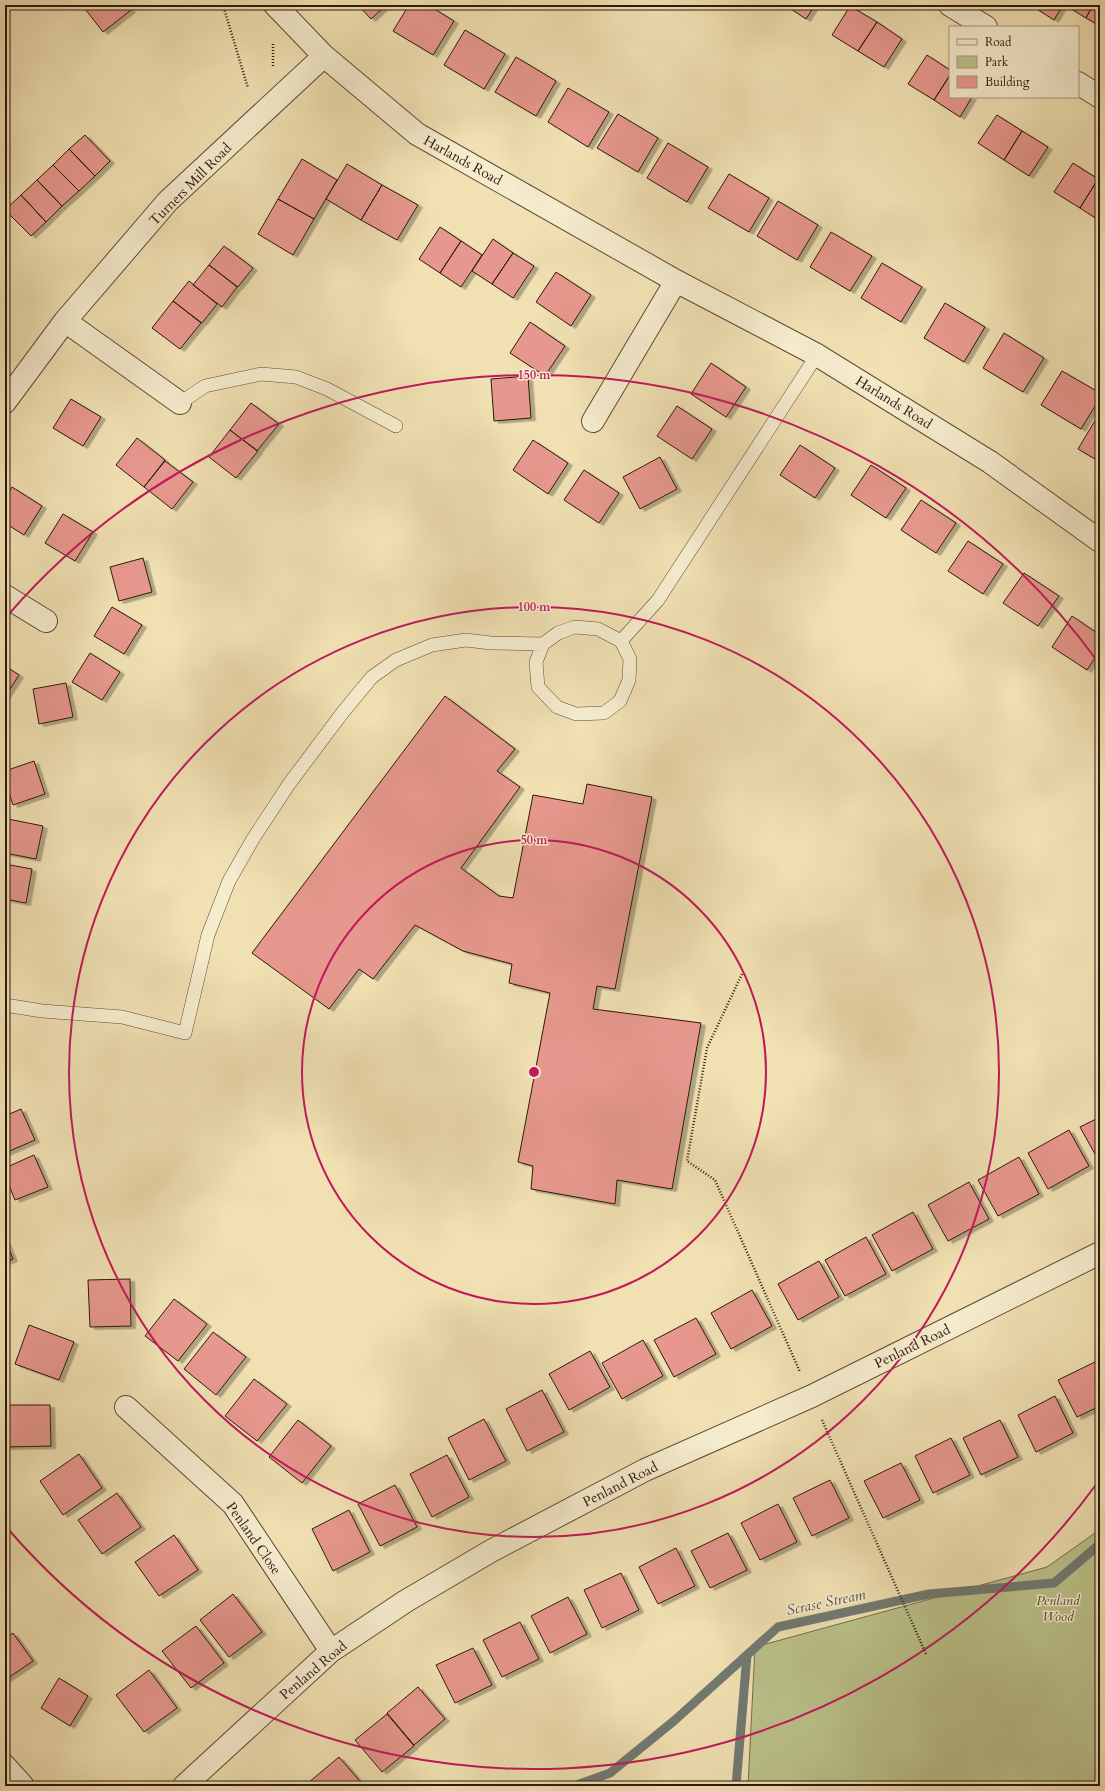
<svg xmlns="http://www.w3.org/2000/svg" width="1105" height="1791" font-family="Cardo,serif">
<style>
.green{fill:#bbc28b;stroke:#746e4c}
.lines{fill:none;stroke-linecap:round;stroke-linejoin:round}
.stream{stroke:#727a73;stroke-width:9}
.building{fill:#e7988e;stroke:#2e190c;filter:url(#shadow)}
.lane-casing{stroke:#5e4b36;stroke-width:14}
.street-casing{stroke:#5e4b36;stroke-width:24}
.path{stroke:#2e190c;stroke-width:2.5;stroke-dasharray:1 2;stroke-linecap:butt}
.lane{stroke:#f5ebcd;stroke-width:13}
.street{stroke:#f5ebcd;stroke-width:22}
.ring{fill:none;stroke:#c2185b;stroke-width:2}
.labels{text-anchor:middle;stroke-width:3;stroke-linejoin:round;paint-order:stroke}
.street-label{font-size:14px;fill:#2e190c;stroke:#f5ebcd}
.park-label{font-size:14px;font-style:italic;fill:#584c32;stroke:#f5ebcd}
.water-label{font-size:15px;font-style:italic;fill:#565148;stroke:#f5ebcd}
.centre{fill:#c2185b;stroke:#f5ebcd;stroke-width:2}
.ring-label{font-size:12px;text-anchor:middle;font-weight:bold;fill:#c2185b;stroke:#f5ebcd;stroke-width:3;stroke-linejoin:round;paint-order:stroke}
</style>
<defs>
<filter id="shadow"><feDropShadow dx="4.5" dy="2.5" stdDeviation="0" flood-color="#0004"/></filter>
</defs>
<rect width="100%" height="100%" fill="#f0e0b2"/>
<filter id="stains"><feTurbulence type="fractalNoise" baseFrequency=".005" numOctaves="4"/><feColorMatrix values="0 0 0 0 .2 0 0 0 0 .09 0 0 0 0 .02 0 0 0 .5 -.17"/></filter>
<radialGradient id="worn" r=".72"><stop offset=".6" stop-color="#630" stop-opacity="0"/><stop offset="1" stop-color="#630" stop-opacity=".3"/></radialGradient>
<path class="green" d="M 1095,1533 L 1100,1533 L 1100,1786 L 748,1786 L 755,1647 L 1047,1567 Z"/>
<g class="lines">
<path class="stream" d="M 574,1786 L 610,1773 L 675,1720 L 778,1627 L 929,1594 L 1054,1583 L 1100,1544
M 736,1786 L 747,1655"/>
</g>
<path class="building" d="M 82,5 L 126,5 L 131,10 L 103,32 Z
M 358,5 L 386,5 L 371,19 Z
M 409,5 L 428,5 L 454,21 L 433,55 L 393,31 Z
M 785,5 L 815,5 L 806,19 Z
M 1033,5 L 1063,5 L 1054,20 L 1032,6 Z
M 1065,5 L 1093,5 L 1086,18 Z
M 1093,5 L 1100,5 L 1100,26 L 1086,18 Z
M 850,6 L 877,22 L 858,51 L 832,35 Z
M 877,22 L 902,39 L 884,67 L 858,51 Z
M 465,30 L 505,54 L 484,89 L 444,65 Z
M 927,55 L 950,70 L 950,75 L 934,100 L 908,84 Z
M 516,57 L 556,81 L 536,116 L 495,92 Z
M 950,75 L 950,97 L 972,97 L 960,117 L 934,100 Z
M 568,88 L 609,112 L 588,147 L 548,122 Z
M 618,114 L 658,138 L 638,172 L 597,148 Z
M 997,115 L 1022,131 L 1004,160 L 978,143 Z
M 1022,131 L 1048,147 L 1029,176 L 1004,160 Z
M 85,135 L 110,161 L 95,176 L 69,149 Z
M 668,143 L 708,167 L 687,202 L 647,178 Z
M 69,149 L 95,176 L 79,191 L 53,165 Z
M 302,159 L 337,180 L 314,219 L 278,199 Z
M 1073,163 L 1098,179 L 1080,208 L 1054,192 Z
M 347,164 L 382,185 L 361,220 L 326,199 Z
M 53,165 L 79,191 L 62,206 L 37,180 Z
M 729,174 L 769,198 L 749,232 L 708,208 Z
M 1098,179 L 1100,180 L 1100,221 L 1080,208 Z
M 37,180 L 62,206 L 46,222 L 21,195 Z
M 382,185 L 418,205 L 397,240 L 361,220 Z
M 21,195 L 46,222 L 31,236 L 5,210 Z
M 278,199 L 314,219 L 293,255 L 258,234 Z
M 778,201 L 818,225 L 797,260 L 757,236 Z
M 440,227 L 461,241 L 440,273 L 419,259 Z
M 831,232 L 872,256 L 850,291 L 810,267 Z
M 493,239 L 513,253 L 492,284 L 472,271 Z
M 461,241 L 482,255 L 461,287 L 440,273 Z
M 224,246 L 253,268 L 238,287 L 209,265 Z
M 513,253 L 534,266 L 513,298 L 492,284 Z
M 882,263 L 922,287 L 901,322 L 861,298 Z
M 209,265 L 237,287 L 222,307 L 193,285 Z
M 556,272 L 591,295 L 571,326 L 536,302 Z
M 189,281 L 217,304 L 202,323 L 173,301 Z
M 173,301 L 201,323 L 180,349 L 152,328 Z
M 945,303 L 985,327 L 964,362 L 924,338 Z
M 530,322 L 565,346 L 545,376 L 510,353 Z
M 1004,333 L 1044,358 L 1023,392 L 983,368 Z
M 711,363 L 746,387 L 726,417 L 691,394 Z
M 1062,371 L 1100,393 L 1100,398 L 1081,429 L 1041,405 Z
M 528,376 L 531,418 L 494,421 L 491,379 Z
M 71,399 L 101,417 L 83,446 L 53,428 Z
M 251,403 L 279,424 L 257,451 L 230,430 Z
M 677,406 L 712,429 L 692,459 L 657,436 Z
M 1099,414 L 1100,415 L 1100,462 L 1078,449 Z
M 230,430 L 258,451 L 236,478 L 209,457 Z
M 137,438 L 165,460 L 144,487 L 116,465 Z
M 533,440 L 568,463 L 548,494 L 513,470 Z
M 800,445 L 835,468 L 815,498 L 780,475 Z
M 660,457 L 677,489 L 640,509 L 623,477 Z
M 165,461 L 193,482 L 172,509 L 144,487 Z
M 871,465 L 906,488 L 886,518 L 851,495 Z
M 584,470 L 619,493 L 599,523 L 564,500 Z
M 12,487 L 42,506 L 24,535 L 5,523 L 5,499 Z
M 921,500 L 956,523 L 936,553 L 901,530 Z
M 63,514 L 93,532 L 75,561 L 45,543 Z
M 968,541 L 1003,564 L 983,594 L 948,571 Z
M 143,558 L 152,592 L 119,601 L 110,567 Z
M 1024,573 L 1059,596 L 1038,626 L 1003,603 Z
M 112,607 L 142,625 L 124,654 L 94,636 Z
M 1072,616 L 1100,635 L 1100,650 L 1087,670 L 1052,647 Z
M 90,653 L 120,672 L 102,700 L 72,682 Z
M 5,666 L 19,675 L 5,697 Z
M 66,683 L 73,717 L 39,724 L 33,689 Z
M 445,696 L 515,749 L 497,771 L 520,787 L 461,868 L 499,896 L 513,898 L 533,795 L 583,804 L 587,784 L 652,797 L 615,989 L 597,986 L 593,1009 L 701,1023 L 672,1189 L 617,1180 L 615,1204 L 531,1189 L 533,1166 L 518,1162 L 550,993 L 509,983 L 512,964 L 463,951 L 415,925 L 373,979 L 359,969 L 329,1009 L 252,953 Z
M 34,761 L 45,794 L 13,805 L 5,781 L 5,771 Z
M 8,819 L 43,826 L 36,859 L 5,853 L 5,835 Z
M 5,864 L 32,869 L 26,903 L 5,899 Z
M 21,1109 L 35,1140 L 5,1153 L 5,1116 Z
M 1100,1117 L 1100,1163 L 1080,1127 Z
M 1069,1130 L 1089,1166 L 1048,1189 L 1028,1153 Z
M 34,1155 L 48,1187 L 15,1200 L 5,1176 L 5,1168 Z
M 1019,1157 L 1039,1194 L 998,1216 L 978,1180 Z
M 969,1182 L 989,1219 L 948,1241 L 928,1205 Z
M 913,1212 L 933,1249 L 892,1271 L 872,1235 Z
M 866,1237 L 886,1274 L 845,1296 L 825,1260 Z
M 5,1240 L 13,1259 L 5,1262 Z
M 819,1261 L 839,1297 L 798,1320 L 778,1284 Z
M 130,1279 L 131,1326 L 90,1327 L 88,1280 Z
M 752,1290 L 772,1326 L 731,1349 L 711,1313 Z
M 174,1299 L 207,1324 L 178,1361 L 145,1336 Z
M 696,1318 L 716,1354 L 674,1377 L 654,1340 Z
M 29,1325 L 74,1342 L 59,1380 L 15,1364 Z
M 213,1332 L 246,1357 L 216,1395 L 184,1369 Z
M 643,1340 L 663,1376 L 622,1399 L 602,1363 Z
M 590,1351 L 610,1387 L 569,1410 L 549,1374 Z
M 1095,1362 L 1100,1372 L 1100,1406 L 1077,1417 L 1058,1380 Z
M 254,1379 L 287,1404 L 257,1441 L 225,1416 Z
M 542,1390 L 564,1432 L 527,1451 L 506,1409 Z
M 1055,1396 L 1073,1433 L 1036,1452 L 1018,1415 Z
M 5,1405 L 50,1405 L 51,1446 L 5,1447 Z
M 484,1419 L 506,1461 L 469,1480 L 448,1438 Z
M 298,1420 L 331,1446 L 302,1483 L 269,1457 Z
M 1000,1420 L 1018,1457 L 981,1475 L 963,1438 Z
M 951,1438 L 970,1475 L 933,1493 L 915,1456 Z
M 79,1454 L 102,1488 L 63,1515 L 40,1481 Z
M 447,1455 L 469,1497 L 432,1517 L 410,1474 Z
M 901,1463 L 920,1500 L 883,1518 L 864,1481 Z
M 830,1480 L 849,1518 L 812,1536 L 793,1498 Z
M 395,1485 L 417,1527 L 380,1546 L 358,1504 Z
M 117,1493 L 141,1527 L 102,1554 L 78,1520 Z
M 778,1504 L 797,1542 L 760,1560 L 741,1523 Z
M 349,1510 L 370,1552 L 333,1571 L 312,1529 Z
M 728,1533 L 747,1570 L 710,1588 L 691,1551 Z
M 174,1535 L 198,1570 L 159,1596 L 135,1562 Z
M 676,1548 L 695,1586 L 658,1604 L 639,1567 Z
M 621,1573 L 639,1610 L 602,1628 L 584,1590 Z
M 233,1594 L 262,1632 L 229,1657 L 200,1620 Z
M 568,1597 L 587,1634 L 550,1653 L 531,1616 Z
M 520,1622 L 539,1659 L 502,1677 L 483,1640 Z
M 196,1626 L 224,1663 L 191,1688 L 162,1651 Z
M 13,1633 L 33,1661 L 5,1680 L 5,1639 Z
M 473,1648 L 492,1685 L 455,1703 L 436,1665 Z
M 149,1670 L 177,1708 L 144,1732 L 116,1695 Z
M 59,1678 L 88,1696 L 70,1726 L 41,1708 Z
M 418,1687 L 445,1719 L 414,1745 L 387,1713 Z
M 387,1714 L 414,1746 L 382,1772 L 355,1740 Z
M 339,1757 L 364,1786 L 310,1786 L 308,1783 Z"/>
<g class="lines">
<g class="lane-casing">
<path id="lane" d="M 180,403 L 205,386 L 261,374 L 296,377 L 327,389 L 396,426
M 575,627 L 598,629 L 621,641 L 630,659 L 629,680 L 620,701 L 604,713 L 576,714 L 557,707 L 538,687 L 536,662 L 543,644 L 558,633 Z
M 621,641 L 658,600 L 817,355
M 5,1005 L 42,1011 L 122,1017 L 185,1033 L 208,935 L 229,881 L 253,839 L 289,784 L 343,712 L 372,677 L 396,660 L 432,645 L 466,640 L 491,643 L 543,644"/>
</g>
<g class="street-casing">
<path id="street" d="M 275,5 L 324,56 L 417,134 L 676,281 L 817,355 L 990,462 L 1100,541
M 950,5 L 986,27
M 1078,83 L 1100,97
M 65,321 L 180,403
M 5,402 L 65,321 L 168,201 L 324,56
M 593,421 L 676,281
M 5,596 L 46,621
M 126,1407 L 233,1504 L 331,1651
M 5,1766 L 23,1786
M 184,1786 L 331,1651 L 406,1601 L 491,1551 L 645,1470 L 812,1396 L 1100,1253"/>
</g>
<path class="path" d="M 223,5 L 248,88
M 273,66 L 273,43
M 742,974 L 707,1048 L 687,1161 L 715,1180 L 800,1372
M 822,1420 L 926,1654"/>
<use href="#lane" class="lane"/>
<use href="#street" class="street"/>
</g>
<g class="ring">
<circle cx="534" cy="1072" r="232"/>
<circle cx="534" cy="1072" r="465"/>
<path d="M1098 1482A697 697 0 0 1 8 1529M8 615A697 697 0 0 1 1098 662"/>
</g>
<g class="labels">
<g class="street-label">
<text transform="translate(463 160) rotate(29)" y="5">Harlands Road</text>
<text transform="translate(190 184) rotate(-45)" y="5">Turners Mill Road</text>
<text transform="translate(894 402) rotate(32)" y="5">Harlands Road</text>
<text transform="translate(912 1346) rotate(-26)" y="5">Penland Road</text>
<text transform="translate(620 1484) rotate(-27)" y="5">Penland Road</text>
<text transform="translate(254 1538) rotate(55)" y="5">Penland Close</text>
<text transform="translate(313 1670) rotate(-40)" y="5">Penland Road</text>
</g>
<g class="park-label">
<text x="1058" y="1605">Penland<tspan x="1058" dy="16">Wood</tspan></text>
</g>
<g class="water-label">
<text transform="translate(826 1602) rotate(-12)" y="5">Scrase Stream</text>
</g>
</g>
<circle cx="534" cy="1072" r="6" class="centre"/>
<g class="ring-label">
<text x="534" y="379">150 m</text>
<text x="534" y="611">100 m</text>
<text x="534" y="844">50 m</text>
</g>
<rect width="1105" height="1791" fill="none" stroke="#f0e0b2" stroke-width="20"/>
<rect x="6" y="6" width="1093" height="1779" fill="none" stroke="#2e190c" stroke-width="2"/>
<rect x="10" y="10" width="1085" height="1771" fill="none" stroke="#2e190c"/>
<rect x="949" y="26" width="130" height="72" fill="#f5ebcd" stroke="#a59780"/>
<rect x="957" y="39" width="20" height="6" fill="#f5ebcd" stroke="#a59780"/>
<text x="985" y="46" font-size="12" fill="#2e190c">Road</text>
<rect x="957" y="56" width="20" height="12" fill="#bbc28b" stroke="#a59780"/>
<text x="985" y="66" font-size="12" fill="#2e190c">Park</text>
<rect x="957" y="76" width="20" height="12" fill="#e7988e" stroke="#a59780"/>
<text x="985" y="86" font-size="12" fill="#2e190c">Building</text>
<rect width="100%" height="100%" filter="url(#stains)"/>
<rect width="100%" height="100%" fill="url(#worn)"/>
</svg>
